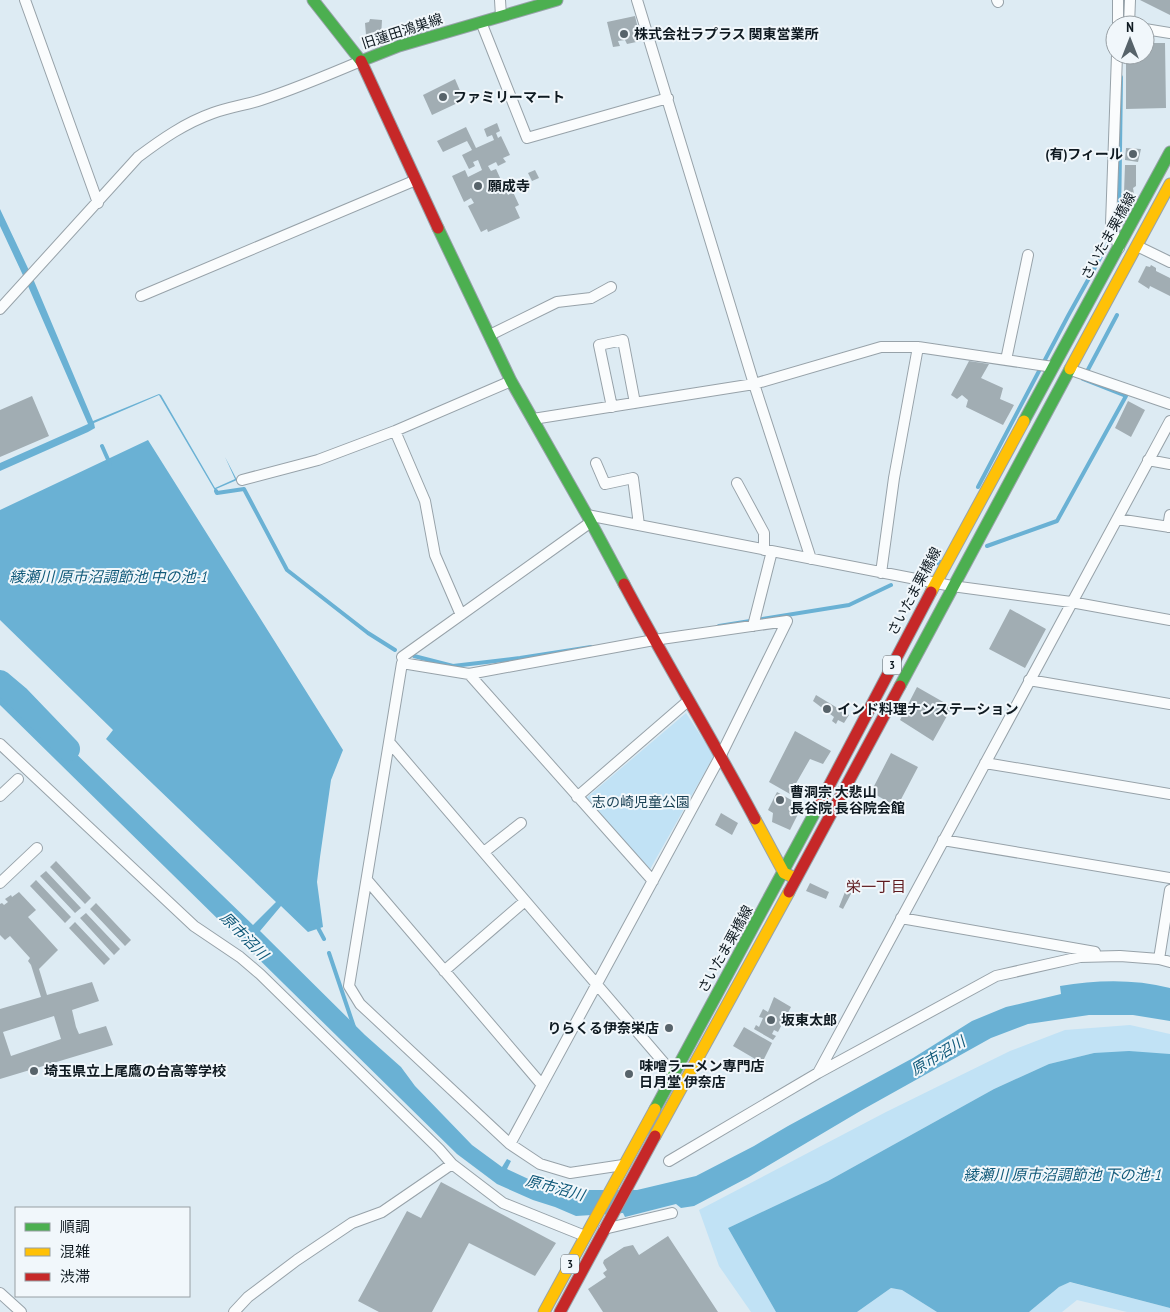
<svg xmlns="http://www.w3.org/2000/svg" width="1170" height="1312" font-family="'PT Sans Narrow','Noto Sans JP',sans-serif">
<style>
.green{fill:#c1e2f5}
.water{fill:#6ab1d4}
.lines{fill:none;stroke-linecap:round;stroke-linejoin:round}
.stream{stroke:#6ab1d4;stroke-width:4}
.river{stroke:#6ab1d4;stroke-width:24}
.building{fill:#a1adb3;fill-rule:evenodd}
.street-casing{stroke:#97a2a9;stroke-width:12}
.fast-casing{stroke:#97a2a9;stroke-width:13}
.slow-casing{stroke:#97a2a9;stroke-width:13}
.jam-casing{stroke:#97a2a9;stroke-width:13}
.street{stroke:#fafcfd;stroke-width:10}
.fast{stroke:#4caf50;stroke-width:11}
.slow{stroke:#ffc107;stroke-width:11}
.jam{stroke:#c62828;stroke-width:11}
.poi-dot{fill:#57636a;stroke:#f1f7fb;stroke-width:2}
.labels{text-anchor:middle;stroke-width:4;stroke-linejoin:round;paint-order:stroke}
.shield{fill:#f1f7fb;stroke:#535c62;stroke-width:1}
.shield-label{font-size:12px;font-weight:bold;fill:#0f1a21}
.street-label{font-size:14px;fill:#0f1a21;stroke:#f1f7fb}
.poi-label{font-size:14px;font-weight:bold;fill:#0f1a21;stroke:#f1f7fb;text-anchor:start}
.park-label{font-size:14px;fill:#173f53;stroke:#f1f7fb}
.water-label{font-size:15px;font-style:italic;fill:#115a7a;stroke:#f1f7fb}
.neighbourhood-label{font-size:15px;fill:#5e191d;stroke:#f1f7fb}
</style>
<rect width="100%" height="100%" fill="#ddebf3"/>
<path class="green" d="M 686,713 L 714,756 L 649,871 L 585,799 Z
M 1130,1025 L 1170,1034 L 1170,1054 L 1094,1053 L 1049,1064 L 994,1089 L 828,1181 L 728,1228 L 776,1312 L 751,1312 L 719,1266 L 699,1210 L 886,1112 L 1010,1051 L 1065,1030 Z
M 1069,1282 L 1170,1308 L 1170,1312 L 1127,1312 L 1077,1300 L 1062,1312 L 1029,1312 L 1059,1287 Z
M 891,1288 L 902,1290 L 937,1312 L 857,1312 Z"/>
<path class="water" d="M 0,209 L 34,281 L 93,421 L 159,394 L 161,395 L 215,488 L 235,479 L 225,457 L 237,480 L 216,489 L 217,494 L 159,395 L 94,423 L 95,428 L 88,432 L 0,471 L 0,463 L 88,424 L 28,286 L 0,226 Z
M 148,440 L 343,750 L 331,780 L 320,857 L 317,882 L 323,927 L 308,932 L 281,906 L 260,931 L 365,1035 L 401,1067 L 415,1086 L 472,1145 L 502,1167 L 507,1159 L 511,1161 L 507,1169 L 537,1183 L 571,1190 L 637,1190 L 696,1176 L 754,1146 L 788,1126 L 913,1058 L 972,1021 L 1006,1007 L 1061,994 L 1060,986 C 1097,980 1134,979 1170,988 L 1170,1021 L 1133,1015 L 1089,1015 L 1028,1024 L 991,1038 L 862,1110 L 749,1177 L 694,1206 L 681,1208 L 676,1204 L 625,1217 L 623,1213 L 576,1216 L 555,1207 L 533,1200 L 497,1184 L 457,1154 L 0,705 L 0,685 L 65,743 L 253,925 L 276,902 L 106,739 L 113,730 L 0,620 L 0,510 Z
M 1129,1051 L 1170,1054 L 1170,1308 L 1070,1282 L 1059,1287 L 1029,1312 L 937,1312 L 902,1290 L 891,1288 L 857,1312 L 776,1312 L 728,1228 L 828,1181 L 994,1089 L 1049,1064 L 1094,1053 Z"/>
<g class="lines">
<path class="stream" d="M 102,446 L 110,464
M 978,487 L 1068,316 L 1119,224 L 1121,77
M 216,491 L 217,493 L 244,489 L 287,570 L 368,633 L 395,650
M 987,546 L 1057,521 L 1126,396 L 1083,379 L 1117,315
M 922,570 L 940,562
M 719,626 L 849,605 L 891,585
M 414,656 L 453,666 L 520,658 L 591,647
M 316,924 L 324,939
M 329,953 L 354,1027"/>
<path class="river" d="M 0,682 L 19,698 L 68,749"/>
</g>
<path class="building" d="M 1140,0 L 1170,0 L 1170,15 Z
M 635,16 L 641,41 L 627,44 L 625,40 L 618,41 L 620,46 L 613,47 L 607,22 Z
M 370,19 L 382,20 L 381,37 L 373,37 L 373,35 L 366,35 L 365,23 L 369,22 Z
M 1145,43 L 1165,43 L 1166,108 L 1126,109 L 1126,55 L 1145,55 Z
M 455,79 L 464,100 L 432,115 L 423,95 Z
M 497,123 L 500,131 L 496,133 L 498,138 L 501,136 L 510,155 L 503,158 L 506,162 L 498,166 L 496,162 L 488,166 L 491,171 L 496,169 L 501,180 L 496,182 L 498,187 L 503,185 L 508,195 L 513,192 L 519,205 L 515,207 L 520,218 L 488,232 L 487,229 L 481,232 L 468,206 L 474,203 L 471,198 L 464,202 L 452,176 L 465,170 L 468,177 L 482,170 L 478,160 L 473,162 L 475,166 L 469,169 L 462,155 L 472,150 L 467,141 L 443,152 L 437,141 L 466,127 L 476,148 L 494,140 L 492,135 L 487,137 L 484,129 Z
M 1126,148 L 1141,149 L 1138,162 L 1125,160 Z
M 1125,165 L 1136,165 L 1136,186 L 1133,188 L 1134,194 L 1124,193 Z
M 535,170 L 539,178 L 532,181 L 528,173 Z
M 1151,265 L 1156,268 L 1156,271 L 1170,278 L 1170,296 L 1150,286 L 1149,289 L 1138,282 L 1146,266 L 1150,267 Z
M 969,361 L 989,364 L 981,378 L 1003,388 L 1000,399 L 1014,405 L 1003,425 L 966,407 L 968,400 L 962,395 L 957,399 L 951,395 Z
M 32,396 L 49,436 L 0,457 L 0,410 Z
M 1128,401 L 1145,410 L 1131,437 L 1115,428 Z
M 1010,609 L 1046,629 L 1025,668 L 989,649 Z
M 917,687 L 952,707 L 933,741 L 900,720 Z
M 816,695 L 849,715 L 844,723 L 838,720 L 836,724 L 832,721 L 834,717 L 813,701 Z
M 795,731 L 831,751 L 823,764 L 810,759 L 790,794 L 769,782 Z
M 891,753 L 918,767 L 897,807 L 871,792 Z
M 777,792 L 802,806 L 790,830 L 772,822 L 773,813 L 768,810 Z
M 721,813 L 738,823 L 732,835 L 715,825 Z
M 56,861 L 91,898 L 85,904 L 50,867 Z
M 46,871 L 81,908 L 75,913 L 40,876 Z
M 36,880 L 71,917 L 65,923 L 30,886 Z
M 810,883 L 829,892 L 826,899 L 806,891 Z
M 847,887 L 853,890 L 843,909 L 839,907 Z
M 19,892 L 36,910 L 28,917 L 58,950 L 39,969 L 47,995 L 92,982 L 99,1001 L 72,1010 L 76,1027 L 79,1034 L 106,1026 L 113,1045 L 0,1079 L 0,1009 L 41,997 L 31,965 L 28,961 L 30,958 L 10,936 L 5,940 L 0,935 L 0,904 L 2,903 L 4,905 L 8,902 L 5,899 L 11,895 L 12,897 ZM 54,1016 L 61,1039 L 11,1056 L 3,1032 Z
M 96,903 L 131,940 L 125,946 L 90,909 Z
M 86,913 L 120,949 L 114,955 L 80,918 Z
M 75,922 L 110,959 L 104,965 L 69,928 Z
M 774,997 L 791,1007 L 778,1032 L 774,1030 L 772,1034 L 776,1036 L 773,1040 L 754,1029 L 756,1025 L 759,1027 L 763,1018 L 759,1017 L 763,1009 L 768,1012 Z
M 744,1027 L 772,1043 L 762,1063 L 733,1046 Z
M 441,1182 L 556,1243 L 535,1276 L 469,1243 L 432,1312 L 379,1312 L 358,1301 L 407,1211 L 421,1218 Z
M 668,1236 L 718,1312 L 603,1312 L 588,1289 L 606,1277 L 603,1273 L 607,1270 L 603,1263 L 604,1260 L 624,1247 L 633,1245 L 639,1255 Z"/>
<g class="lines">
<g class="street-casing">
<path id="street" d="M 25,0 L 98,203
M 500,0 L 501,16
M 637,0 L 754,384 L 811,559
M 997,0 L 998,2
M 481,22 L 527,138 L 668,98
M 1118,25 L 1118,0
M 1129,25 L 1130,0
M 1145,29 L 1170,33
M 1117,55 L 1111,224 L 1119,248
M 1137,246 L 1170,262
M 141,296 L 416,180
M 0,309 L 138,157 C 162,139 185,123 213,113 C 229,107 245,105 261,100 C 295,89 328,75 361,61
M 490,335 L 557,302 L 591,298 L 611,287
M 1006,360 L 1028,255
M 1071,370 L 1170,404
M 612,407 L 599,345 L 623,340 L 635,403
M 533,419 L 754,384 L 881,347 L 918,347 L 1053,367
M 395,431 L 425,501 L 435,555 L 461,615
M 1148,460 L 1170,464
M 596,463 L 605,484 L 633,478 L 639,525
M 242,480 L 318,460 L 395,431 L 511,381
M 737,483 L 764,533 L 764,550
M 587,515 L 952,586 L 1071,602 L 1170,620
M 1117,519 L 1170,527
M 1168,527 L 1170,515
M 881,573 L 894,478 L 918,347
M 753,626 L 772,551
M 402,657 L 591,522
M 469,674 L 653,881
M 1029,680 L 1170,704
M 390,743 L 676,1077
M 0,744 L 194,926 L 240,957 L 260,974 L 439,1149 L 452,1164
M 985,763 L 1170,794
M 0,796 L 18,779
M 577,797 L 688,701
M 943,840 L 1170,878
M 484,852 L 521,823
M 367,880 L 542,1085
M 0,883 L 37,848
M 901,918 L 1095,952
M 1159,959 L 1170,890
M 444,971 L 525,901
M 818,1073 L 1170,421
M 510,1144 L 721,755 L 787,621 L 654,640 L 469,674 L 402,663 L 349,986 L 360,1004 L 510,1144 L 540,1164 L 570,1173 L 623,1165
M 669,1161 L 818,1073 L 996,976 L 1080,957 L 1120,956 L 1159,959 L 1170,962
M 604,1229 L 672,1213
M 0,1293 L 21,1312
M 234,1312 L 248,1297 L 297,1260 L 352,1223 L 382,1212 L 452,1164 L 503,1203 L 585,1236"/>
</g>
<g class="fast-casing">
<path id="fast" d="M 313,0 L 361,61 L 399,46 L 557,0
M 438,228 L 511,381 L 587,515 L 624,584
M 1024,421 L 1170,152
M 900,686 L 1070,369
M 655,1109 L 820,803"/>
</g>
<g class="slow-casing">
<path id="slow" d="M 1070,369 L 1170,184
M 931,592 L 1024,421
M 755,819 L 784,873 L 793,877
M 655,1136 L 789,892
M 544,1312 L 655,1109"/>
</g>
<g class="jam-casing">
<path id="jam" d="M 361,61 L 438,228
M 624,584 C 666,663 713,740 755,819
M 820,803 L 931,592
M 789,892 L 900,686
M 560,1312 L 655,1136"/>
</g>
<use href="#street" class="street"/>
<use href="#fast" class="fast"/>
<use href="#slow" class="slow"/>
<use href="#jam" class="jam"/>
</g>
<g class="poi-dot">
<circle cx="624" cy="34" r="5"/>
<circle cx="443" cy="97" r="5"/>
<circle cx="1133" cy="154" r="5"/>
<circle cx="478" cy="186" r="5"/>
<circle cx="827" cy="709" r="5"/>
<circle cx="780" cy="800" r="5"/>
<circle cx="771" cy="1020" r="5"/>
<circle cx="669" cy="1028" r="5"/>
<circle cx="34" cy="1071" r="5"/>
<circle cx="629" cy="1074" r="5"/>
</g>
<g class="labels">
<g class="shield">
<rect x="883" y="655.5" width="18" height="19" rx="4"/>
<rect x="561" y="1254.5" width="18" height="19" rx="4"/>
</g>
<g class="shield-label">
<text x="892" y="669">3</text>
<text x="570" y="1268">3</text>
</g>
<g class="street-label">
<text transform="translate(402 31) rotate(-18)" y="5">旧蓮田鴻巣線</text>
<text transform="translate(1108 236) rotate(-61)" y="5">さいたま栗橋線</text>
<text transform="translate(914 591) rotate(-62)" y="5">さいたま栗橋線</text>
<text transform="translate(725 949) rotate(-61)" y="5">さいたま栗橋線</text>
</g>
<g class="poi-label">
<text x="634" y="39">株式会社ラプラス 関東営業所</text>
<text x="453" y="102">ファミリーマート</text>
<text x="1123" y="159" text-anchor="end">(有)フィール</text>
<text x="488" y="191">願成寺</text>
<text x="837" y="714">インド料理ナンステーション</text>
<text x="790" y="797">曹洞宗 大悲山<tspan x="790" dy="16">長谷院 長谷院会館</tspan></text>
<text x="781" y="1025">坂東太郎</text>
<text x="659" y="1033" text-anchor="end">りらくる伊奈栄店</text>
<text x="639" y="1071">味噌ラーメン専門店<tspan x="639" dy="16">日月堂 伊奈店</tspan></text>
<text x="44" y="1076">埼玉県立上尾鷹の台高等学校</text>
</g>
<g class="park-label">
<text x="641" y="807">志の崎児童公園</text>
</g>
<g class="water-label">
<text x="108" y="582">綾瀬川 原市沼調節池 中の池-1</text>
<text transform="translate(244 936) rotate(45)" y="5">原市沼川</text>
<text transform="translate(938 1056) rotate(-31)" y="5">原市沼川</text>
<text x="1062" y="1180">綾瀬川 原市沼調節池 下の池-1</text>
<text transform="translate(555 1188) rotate(15)" y="5">原市沼川</text>
</g>
<g class="neighbourhood-label">
<text x="876" y="892">栄一丁目</text>
</g>
</g>
<rect x="15" y="1207" width="175" height="90" fill="#f1f7fb" stroke="#979fa4"/>
<rect x="25" y="1223" width="25" height="8" fill="#4caf50" stroke="#979fa4"/>
<text x="60" y="1232" font-size="15" fill="#0f1a21">順調</text>
<rect x="25" y="1248" width="25" height="8" fill="#ffc107" stroke="#979fa4"/>
<text x="60" y="1257" font-size="15" fill="#0f1a21">混雑</text>
<rect x="25" y="1273" width="25" height="8" fill="#c62828" stroke="#979fa4"/>
<text x="60" y="1282" font-size="15" fill="#0f1a21">渋滞</text>
<g transform="translate(1130 40)"><circle r="24" fill="#f1f7fb" stroke="#979fa4"/>
<path d="M0-4L9 19L0 12L-9 19Z" fill="#57636a"/>
<text y="-8" font-size="14" font-weight="bold" text-anchor="middle" fill="#0f1a21">N</text>
</g>
</svg>
